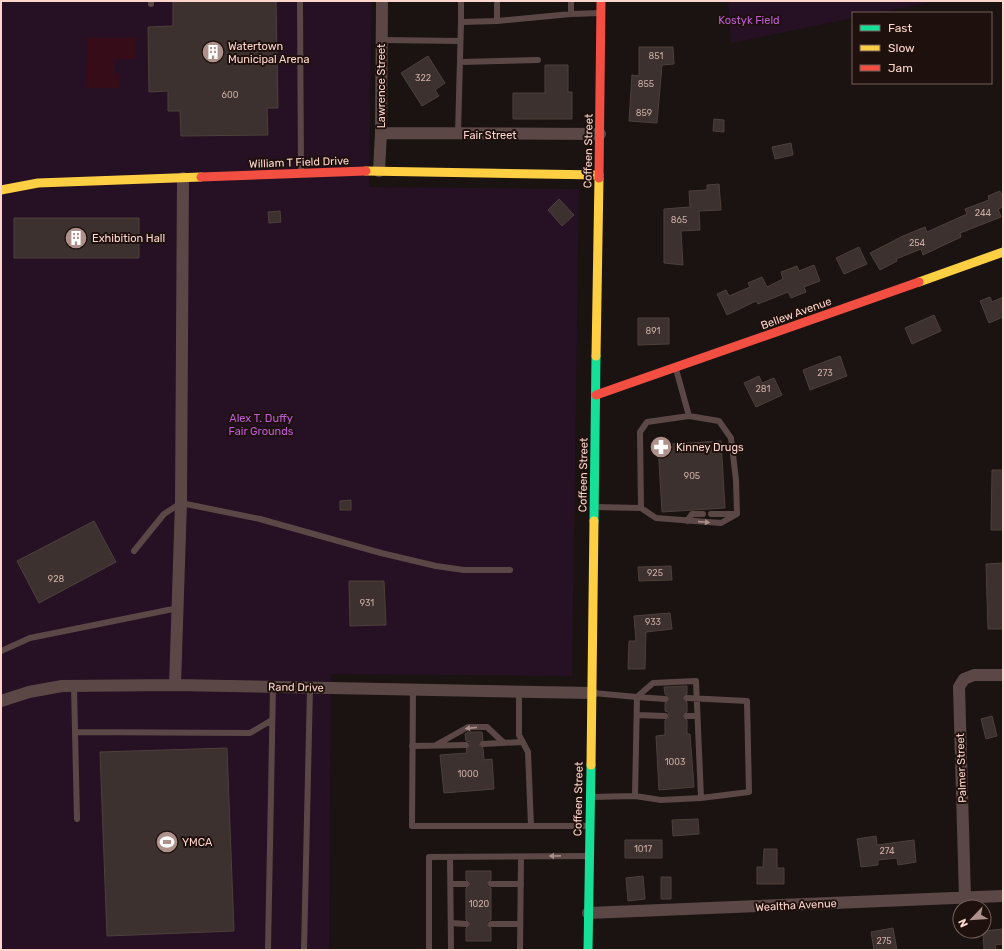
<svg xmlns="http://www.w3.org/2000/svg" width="1004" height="951" font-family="Rubik,sans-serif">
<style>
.green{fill:#261024}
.water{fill:#360c18}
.building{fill:#3c312e;stroke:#4e403b}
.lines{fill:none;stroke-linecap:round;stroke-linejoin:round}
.lane{stroke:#5b4846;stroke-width:6}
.street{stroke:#5b4846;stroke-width:12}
.fast{stroke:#16e098;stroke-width:9}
.slow{stroke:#ffcf43;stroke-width:9}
.jam{stroke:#f24e42;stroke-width:9}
.oneway{fill:#ac8e89}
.labels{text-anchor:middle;stroke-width:4;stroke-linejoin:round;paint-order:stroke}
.number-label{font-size:9px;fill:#cdaca4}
.park-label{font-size:11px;fill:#c15cd9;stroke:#1e110d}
.poi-label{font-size:11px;fill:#fdd5cc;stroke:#1e110d;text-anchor:start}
.street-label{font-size:11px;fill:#fdd5cc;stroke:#1e110d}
</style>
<rect width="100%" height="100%" fill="#1a1311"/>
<path class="green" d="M 1,1 L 372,1 L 369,187 L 579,189 L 572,676 L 331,674 L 329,950 L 1,950 Z
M 728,1 L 936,1 L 878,13 L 853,13 L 853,18 L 731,43 Z"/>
<path class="water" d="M 87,38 L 135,38 L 135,59 L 115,59 L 114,73 L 119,73 L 119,88 L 86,88 Z"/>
<path class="building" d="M 173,1 L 276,1 L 278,108 L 267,108 L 268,135 L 181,136 L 180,111 L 168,111 L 168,91 L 149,92 L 148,27 L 173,26 Z
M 639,47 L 673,47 L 674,64 L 662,65 L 657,123 L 629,121 L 632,75 L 639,76 Z
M 428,56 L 445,83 L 435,90 L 439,96 L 422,106 L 401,73 Z
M 545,65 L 568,65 L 568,92 L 572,92 L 572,119 L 513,119 L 513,93 L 545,93 Z
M 714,119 L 724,120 L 724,132 L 713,131 Z
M 791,143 L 793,155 L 775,159 L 772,147 Z
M 719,184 L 721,210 L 699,211 L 700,230 L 681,231 L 683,265 L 664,263 L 664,209 L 690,207 L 689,191 L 707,190 L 707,185 Z
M 1000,191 L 1003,198 L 1003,207 L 998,209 L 1001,217 L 960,233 L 961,237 L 923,255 L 921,249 L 896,259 L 897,261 L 880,270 L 870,253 L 903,236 L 925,227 L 927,232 L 967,214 L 965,209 L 989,200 L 988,196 Z
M 559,199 L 574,215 L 562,226 L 548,210 Z
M 280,211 L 281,222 L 269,223 L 268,212 Z
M 14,218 L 139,218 L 139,258 L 14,258 Z
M 859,247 L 867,264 L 844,274 L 836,258 Z
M 814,265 L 820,281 L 804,287 L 806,292 L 791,298 L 788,292 L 758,304 L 756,301 L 727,315 L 717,294 L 726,290 L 729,296 L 750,287 L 748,283 L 762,277 L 767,287 L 783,279 L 781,272 L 797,266 L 799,271 Z
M 990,297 L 992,302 L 1003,297 L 1003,317 L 989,323 L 980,301 Z
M 934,315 L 941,331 L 912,344 L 905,328 Z
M 638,318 L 669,318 L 669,344 L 638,345 Z
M 840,356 L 847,376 L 810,390 L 803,370 Z
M 759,376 L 762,383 L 774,378 L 782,395 L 756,407 L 744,383 Z
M 721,441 L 725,508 L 662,512 L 658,445 Z
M 992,470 L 1003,470 L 1003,530 L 991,530 Z
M 351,500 L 351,510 L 340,510 L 340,501 Z
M 94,521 L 116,562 L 39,603 L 17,561 Z
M 1003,563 L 1003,629 L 988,629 L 986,564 Z
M 671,566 L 672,580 L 639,581 L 638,567 Z
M 349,581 L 384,581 L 386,625 L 350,626 Z
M 670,613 L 672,629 L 646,632 L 645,669 L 628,669 L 629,641 L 636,641 L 634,616 Z
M 687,686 L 687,694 L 683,698 L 687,702 L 687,712 L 683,716 L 687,720 L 687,734 L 690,734 L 694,787 L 659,790 L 656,736 L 665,735 L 665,720 L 669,717 L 668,712 L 665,711 L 665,703 L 669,699 L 665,694 L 664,687 Z
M 992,716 L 997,736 L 986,739 L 981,719 Z
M 468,732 L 482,732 L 483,740 L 479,745 L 483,748 L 484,760 L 492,759 L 494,789 L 444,793 L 440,755 L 467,753 L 466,749 L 470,745 L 470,742 L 466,741 L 465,734 Z
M 227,748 L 234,931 L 107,936 L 100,752 Z
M 698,819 L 699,834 L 673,836 L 672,820 Z
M 876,836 L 877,845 L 914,840 L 916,862 L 898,865 L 897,858 L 878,860 L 878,865 L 861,867 L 857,839 Z
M 625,840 L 662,840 L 662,858 L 625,858 Z
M 764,849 L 777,849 L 777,868 L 784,868 L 784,884 L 757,884 L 757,867 L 763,867 Z
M 466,871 L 491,871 L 491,880 L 487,884 L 487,887 L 491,888 L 491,920 L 487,921 L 487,924 L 491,928 L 491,941 L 466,941 L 466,928 L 470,924 L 466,920 L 466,888 L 470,884 L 466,880 Z
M 643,876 L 645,899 L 628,901 L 626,878 Z
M 661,877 L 671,877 L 671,899 L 661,899 Z
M 893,928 L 897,950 L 874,950 L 871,932 Z
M 1003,929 L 1003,944 L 995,945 L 996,950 L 984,950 L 983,931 Z"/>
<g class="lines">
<path class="lane" d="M 300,1 L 301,173
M 461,1 L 461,22 L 497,21
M 497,1 L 497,21 L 571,14 L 601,13
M 571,1 L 571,14
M 151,4 L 151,1
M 382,40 L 460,41
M 460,62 L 538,60
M 458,134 L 461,22
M 595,507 L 641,508 L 656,518 L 721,523 L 737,514 L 736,480 L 731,438 L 719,421 L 689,416
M 641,508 L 640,432 L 647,422 L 689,416 L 676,369
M 711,514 L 735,514
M 687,521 L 692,514 L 703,514
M 134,551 L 164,514 L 181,503 L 260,519 L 381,553 L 436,566 L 464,570 L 510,570
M 1,651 L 30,638 L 178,608
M 74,686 L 77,819
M 413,689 L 412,826 L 588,826
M 519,692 L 519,735 L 528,752 L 531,826
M 637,697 L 665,699
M 687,698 L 747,701 L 749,792 L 701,798
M 637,715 L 665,716
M 687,716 L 697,716
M 75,732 L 250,733 L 272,720
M 483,744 L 522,742
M 436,745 L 468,727 L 487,727 L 504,743
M 412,746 L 466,745
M 635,796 L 661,800 L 701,798 L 696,681 L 653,683 L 637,697
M 590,797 L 635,796 L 637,697 L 593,693
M 450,857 L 451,950
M 451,884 L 466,884
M 491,884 L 521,884
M 451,923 L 466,924
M 491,924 L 520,924
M 268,950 L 273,687
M 304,950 L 310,687
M 429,950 L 429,857 L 588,856
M 520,950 L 521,857"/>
<path class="street" d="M 381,133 L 600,134
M 379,171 L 381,133 L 382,1
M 175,685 L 181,503 L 183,178
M 1,701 L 29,692 L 62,686 L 175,685 L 592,693
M 965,898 L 959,687 L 964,679 L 974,675 L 1003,675
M 588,913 L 1003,896"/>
<path class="fast" d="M 594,521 L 596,356
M 588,950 L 591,765"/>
<path class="slow" d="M 366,171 L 599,175
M 1,190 L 38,183 L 201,177
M 919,282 L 1003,252
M 596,356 L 599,178
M 591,765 L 594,521"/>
<path class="jam" d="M 201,177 L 366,171
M 599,178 L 601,1
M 596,395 L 919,282"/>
</g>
<defs><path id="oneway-solid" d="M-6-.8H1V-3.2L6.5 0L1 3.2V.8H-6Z"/></defs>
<g class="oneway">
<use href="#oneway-solid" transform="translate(704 522) rotate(4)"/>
<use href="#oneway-solid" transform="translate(471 728) rotate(174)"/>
<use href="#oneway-solid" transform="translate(555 856) rotate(179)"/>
</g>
<defs>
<g id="building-disc" transform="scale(1.15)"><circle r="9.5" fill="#ae918b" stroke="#1e110d"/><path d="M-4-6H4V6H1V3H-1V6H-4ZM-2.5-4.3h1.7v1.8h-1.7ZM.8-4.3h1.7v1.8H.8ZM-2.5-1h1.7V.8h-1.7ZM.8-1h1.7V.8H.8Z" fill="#fff"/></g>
<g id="pharmacy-disc" transform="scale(1.15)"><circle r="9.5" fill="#ae918b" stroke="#1e110d"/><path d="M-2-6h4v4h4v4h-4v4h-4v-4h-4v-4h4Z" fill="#fff"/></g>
<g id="stadium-disc" transform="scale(1.15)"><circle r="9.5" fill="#ae918b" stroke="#1e110d"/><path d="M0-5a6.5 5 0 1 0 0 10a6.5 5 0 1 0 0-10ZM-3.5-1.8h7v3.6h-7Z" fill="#fff"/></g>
</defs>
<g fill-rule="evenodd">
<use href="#building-disc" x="213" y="52"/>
<use href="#building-disc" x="76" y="238"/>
<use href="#pharmacy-disc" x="661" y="447"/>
<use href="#stadium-disc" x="167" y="842"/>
</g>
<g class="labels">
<g class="number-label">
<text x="656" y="59">851</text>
<text x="423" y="81">322</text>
<text x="646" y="87">855</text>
<text x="230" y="98">600</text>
<text x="644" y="116">859</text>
<text x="983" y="216">244</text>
<text x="679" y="223">865</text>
<text x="917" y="246">254</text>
<text x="653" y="334">891</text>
<text x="825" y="376">273</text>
<text x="763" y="392">281</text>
<text x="692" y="479">905</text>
<text x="655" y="576">925</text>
<text x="56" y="582">928</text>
<text x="367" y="606">931</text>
<text x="653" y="625">933</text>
<text x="675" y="765">1003</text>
<text x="468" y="777">1000</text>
<text x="643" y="852">1017</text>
<text x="887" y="854">274</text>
<text x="479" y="907">1020</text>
<text x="884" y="944">275</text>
</g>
<g class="park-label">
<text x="749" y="24">Kostyk Field</text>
<text x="261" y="422">Alex T. Duffy<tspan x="261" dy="13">Fair Grounds</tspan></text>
</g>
<g class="poi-label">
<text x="228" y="50">Watertown<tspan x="228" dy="13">Municipal Arena</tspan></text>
<text x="92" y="242">Exhibition Hall</text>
<text x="676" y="451">Kinney Drugs</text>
<text x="182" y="846">YMCA</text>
</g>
<g class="street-label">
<text transform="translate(381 86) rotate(-90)" y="4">Lawrence Street</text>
<text x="490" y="139">Fair Street</text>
<text transform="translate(588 151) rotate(-89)" y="4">Coffeen Street</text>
<text transform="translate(299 162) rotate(-2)" y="4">William T Field Drive</text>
<text transform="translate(796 313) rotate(-20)" y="4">Bellew Avenue</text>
<text transform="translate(583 475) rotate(-89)" y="4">Coffeen Street</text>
<text transform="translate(296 687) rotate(1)" y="4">Rand Drive</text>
<text transform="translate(961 768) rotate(-92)" y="4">Palmer Street</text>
<text transform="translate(578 799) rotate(-89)" y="4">Coffeen Street</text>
<text transform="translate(796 905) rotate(-3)" y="4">Wealtha Avenue</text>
</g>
</g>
<rect width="1004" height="951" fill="none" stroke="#fdd5cc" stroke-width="4"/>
<rect x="852" y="12" width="140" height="72" fill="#1e110d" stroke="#775f59"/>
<rect x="860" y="25" width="20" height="6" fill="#16e098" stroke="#775f59"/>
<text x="888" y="32" font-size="12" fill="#fdd5cc">Fast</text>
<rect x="860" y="45" width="20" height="6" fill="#ffcf43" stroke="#775f59"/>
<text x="888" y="52" font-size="12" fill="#fdd5cc">Slow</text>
<rect x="860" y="65" width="20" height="6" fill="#f24e42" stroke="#775f59"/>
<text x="888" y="72" font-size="12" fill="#fdd5cc">Jam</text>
<g transform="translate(972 919) rotate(245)"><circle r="19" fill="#1e110d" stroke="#775f59"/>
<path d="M0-3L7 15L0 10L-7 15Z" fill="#ae918b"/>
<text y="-6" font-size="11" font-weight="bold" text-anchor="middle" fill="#fdd5cc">N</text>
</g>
</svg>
